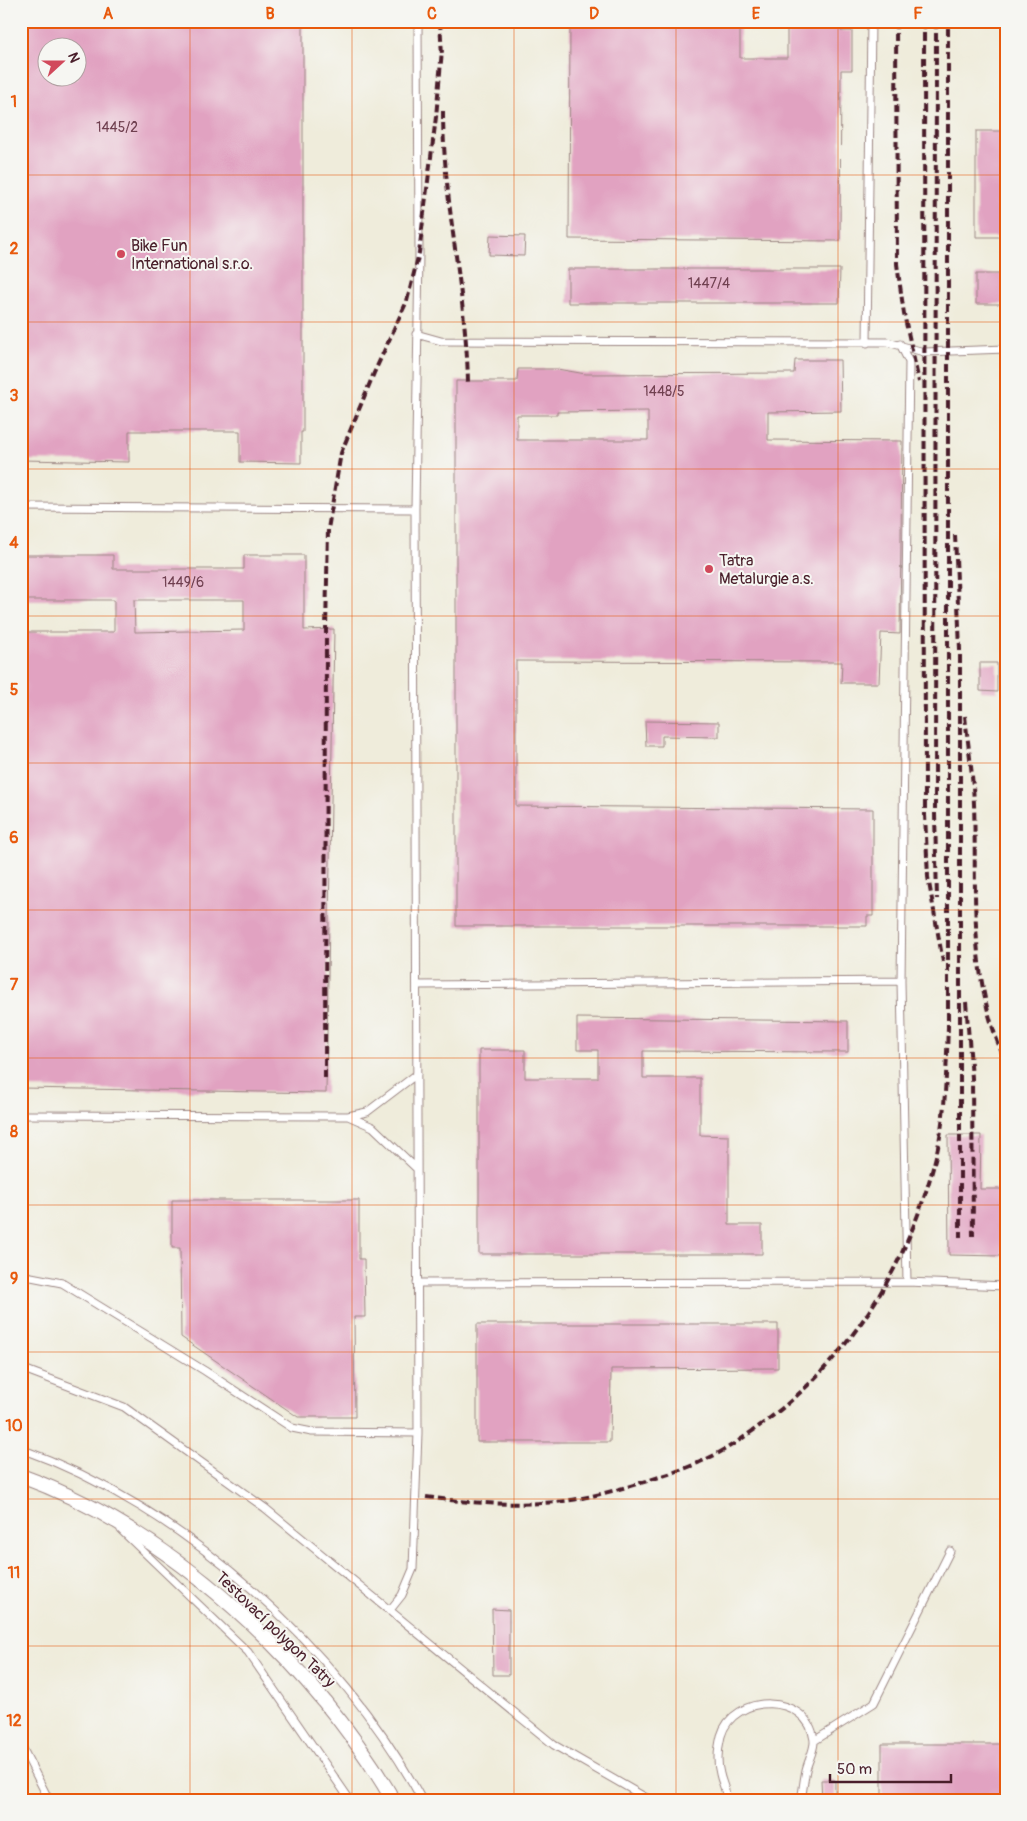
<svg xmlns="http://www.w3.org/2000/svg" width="1027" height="1821" font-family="Pangolin,sans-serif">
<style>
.building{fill:#e1a2c1;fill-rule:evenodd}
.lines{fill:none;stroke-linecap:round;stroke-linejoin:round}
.service-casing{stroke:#9c8683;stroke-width:9}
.minor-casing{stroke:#9c8683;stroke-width:16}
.service{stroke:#fff;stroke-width:7}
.minor{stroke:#fff;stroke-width:14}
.rail{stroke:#4a1f2b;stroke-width:4;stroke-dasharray:8 4;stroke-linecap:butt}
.grid{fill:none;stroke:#e8590c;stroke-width:1;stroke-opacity:0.55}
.poi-dot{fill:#d1495b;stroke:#f6f6f2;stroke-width:2}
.labels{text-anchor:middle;stroke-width:4;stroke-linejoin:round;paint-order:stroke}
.number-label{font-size:14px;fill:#704050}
.poi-label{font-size:16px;fill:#4a1f2b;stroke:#f6f6f2;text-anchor:start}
.street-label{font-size:16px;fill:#4a1f2b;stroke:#f6f6f2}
.neatline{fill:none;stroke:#e8590c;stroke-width:2}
.grid-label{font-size:16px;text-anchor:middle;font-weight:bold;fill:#e8590c}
</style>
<rect width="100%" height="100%" fill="#f6f6f2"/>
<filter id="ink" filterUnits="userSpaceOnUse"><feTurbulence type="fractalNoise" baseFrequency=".02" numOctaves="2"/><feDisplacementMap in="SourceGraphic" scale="10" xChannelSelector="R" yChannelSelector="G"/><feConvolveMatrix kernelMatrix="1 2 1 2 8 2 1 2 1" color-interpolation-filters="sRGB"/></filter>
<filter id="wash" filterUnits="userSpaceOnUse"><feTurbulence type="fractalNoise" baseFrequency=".0096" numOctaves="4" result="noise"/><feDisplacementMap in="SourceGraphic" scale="20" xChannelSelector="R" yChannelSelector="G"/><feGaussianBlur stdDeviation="1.12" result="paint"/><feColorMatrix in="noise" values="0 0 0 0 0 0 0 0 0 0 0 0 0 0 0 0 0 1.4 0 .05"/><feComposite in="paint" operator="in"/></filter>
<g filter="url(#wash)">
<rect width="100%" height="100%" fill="#efecdb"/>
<g id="blocks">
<path class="building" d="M 21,21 L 303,21 L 303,432 L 301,432 L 301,463 L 240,462 L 240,431 L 129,431 L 129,462 L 21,460 ZM 48,48 L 78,48 L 78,78 L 48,78 Z
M 570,21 L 740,21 L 740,58 L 787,58 L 787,21 L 841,21 L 841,31 L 852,31 L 852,70 L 841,70 L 840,241 L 569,239 Z
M 976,131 L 1006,131 L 1006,237 L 976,237 Z
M 490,235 L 525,236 L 524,256 L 489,255 Z
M 568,269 L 840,269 L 839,303 L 568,303 Z
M 976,274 L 1006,274 L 1006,304 L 976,304 Z
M 795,360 L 840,360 L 841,411 L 768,412 L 768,440 L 902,441 L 900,634 L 881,633 L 879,683 L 841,683 L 842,662 L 516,661 L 516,806 L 873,809 L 873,916 L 867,916 L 867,926 L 456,926 L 456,381 L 517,381 L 518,369 L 557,369 L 586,374 L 794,373 ZM 648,411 L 648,440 L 517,440 L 517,415 L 557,415 L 557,412 Z
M 21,555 L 113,555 L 113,569 L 244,569 L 244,555 L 304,555 L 304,630 L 334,629 L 326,1093 L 21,1088 L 21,632 L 114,632 L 114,600 L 21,600 ZM 134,600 L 244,600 L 244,630 L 135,632 Z
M 980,663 L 997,663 L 997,692 L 980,691 Z
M 645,721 L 719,722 L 719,737 L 662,736 L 662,746 L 646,746 Z
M 577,1018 L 848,1021 L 848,1052 L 643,1051 L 643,1078 L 700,1078 L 700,1135 L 729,1136 L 729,1225 L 762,1225 L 762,1254 L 479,1254 L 479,1050 L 525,1050 L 525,1078 L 598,1078 L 598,1050 L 577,1050 Z
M 948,1135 L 981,1135 L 980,1189 L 1002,1189 L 1002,1256 L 949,1255 Z
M 172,1200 L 359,1200 L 359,1259 L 364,1259 L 365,1317 L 354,1317 L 355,1417 L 298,1417 L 181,1337 L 180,1248 L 172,1248 Z
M 477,1324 L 778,1324 L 778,1368 L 611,1369 L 610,1442 L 477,1442 Z
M 492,1609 L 509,1610 L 509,1675 L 493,1675 Z
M 882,1744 L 1006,1744 L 1006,1800 L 882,1800 Z
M 821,1780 L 835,1780 L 835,1800 L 822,1800 Z"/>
</g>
</g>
<g filter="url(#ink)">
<use href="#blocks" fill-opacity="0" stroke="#9c8683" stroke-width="1"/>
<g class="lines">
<g class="service-casing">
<path id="service" d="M 416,334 L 441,341 L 887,342 L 924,352 L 1006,349
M 867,343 L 871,21
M 900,344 L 909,362 L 901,981
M 21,507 L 415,509
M 417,985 L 901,981 L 907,1282
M 21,1115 L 348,1116 L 373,1127 L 417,1169
M 348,1116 L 367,1112 L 417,1074
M 21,1275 L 62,1283 L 205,1371 L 292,1428 L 312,1432 L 418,1433
M 417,1283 L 907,1282 L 1006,1286
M 21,1368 L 124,1407 L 265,1508 L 554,1745 L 650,1800
M 21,1449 C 184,1507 340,1648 422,1800
M 121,1530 L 248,1652 L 348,1797
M 390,1610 L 402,1595 L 413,1569 L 418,1433 L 415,509 L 419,253 L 418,21
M 814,1741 L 874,1703 L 950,1551
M 21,1745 L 49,1800
M 726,1800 C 727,1790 722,1784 720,1774 C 717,1763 718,1748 721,1736 C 733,1693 808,1692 814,1740 C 815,1749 808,1761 806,1770 C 804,1779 803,1790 801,1800"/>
</g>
<g class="minor-casing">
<path id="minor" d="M 21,1476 C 170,1530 315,1664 393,1800"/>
</g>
<use href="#service" class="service"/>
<use href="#minor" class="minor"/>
<path class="rail" d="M 440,21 L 442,56
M 896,21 L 897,264 L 904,314 L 919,382
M 924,21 L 925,815 L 928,877 L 943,962
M 936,21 L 935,814 L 937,899
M 443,111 C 443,202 466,291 468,382
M 955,535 L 960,649 L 960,1237
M 965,716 C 968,745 973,775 974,804 C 977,893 967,977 1006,1062
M 966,1002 L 972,1078 L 973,1236
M 325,1078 L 326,630 L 328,529 L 341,453 L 374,373 L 407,301 L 419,253 L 436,117 L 442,50
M 426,1497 C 469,1503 512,1506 556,1502 C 586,1499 617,1490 647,1481 C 665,1475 683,1470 700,1462 C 724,1452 746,1436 766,1421 C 851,1357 907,1267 934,1164 C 946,1120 946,1072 948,1027 L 948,21"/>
</g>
</g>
<path class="grid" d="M 190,21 L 190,1800M 352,21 L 352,1800M 514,21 L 514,1800M 676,21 L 676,1800M 838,21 L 838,1800M 21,175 L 1006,175M 21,322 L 1006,322M 21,469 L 1006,469M 21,616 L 1006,616M 21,763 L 1006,763M 21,910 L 1006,910M 21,1058 L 1006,1058M 21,1205 L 1006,1205M 21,1352 L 1006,1352M 21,1499 L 1006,1499M 21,1646 L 1006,1646"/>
<g class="poi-dot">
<circle cx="121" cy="254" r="5"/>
<circle cx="709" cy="569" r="5"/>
</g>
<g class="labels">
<g class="number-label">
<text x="117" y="132">1445/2</text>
<text x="709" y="288">1447/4</text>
<text x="664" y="396">1448/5</text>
<text x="183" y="587">1449/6</text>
</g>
<g class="poi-label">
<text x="131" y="251">Bike Fun<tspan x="131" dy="18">International s.r.o.</tspan></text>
<text x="719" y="566">Tatra<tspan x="719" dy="18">Metalurgie a.s.</tspan></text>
</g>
<g class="street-label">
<text transform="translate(276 1629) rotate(44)" y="6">Testovací polygon Tatry</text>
</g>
</g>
<rect width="1027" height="1821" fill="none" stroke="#f6f6f2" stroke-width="55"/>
<g transform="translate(62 62) rotate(69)"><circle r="24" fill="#f6f6f2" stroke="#b1a0a2"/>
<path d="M0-4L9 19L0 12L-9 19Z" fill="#d1495b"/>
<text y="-8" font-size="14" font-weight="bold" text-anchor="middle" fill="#4a1f2b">N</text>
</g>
<path d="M830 1774v8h121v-8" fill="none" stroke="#4a1f2b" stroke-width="2.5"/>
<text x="837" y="1774" font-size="15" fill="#4a1f2b" stroke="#f6f6f2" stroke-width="4" paint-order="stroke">50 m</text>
<rect x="28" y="28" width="972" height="1766" class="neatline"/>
<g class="grid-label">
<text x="108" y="19">A</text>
<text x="270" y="19">B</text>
<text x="432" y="19">C</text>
<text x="594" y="19">D</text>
<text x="756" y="19">E</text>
<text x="918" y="19">F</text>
<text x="14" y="107">1</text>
<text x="14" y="254">2</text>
<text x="14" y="401">3</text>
<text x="14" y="548">4</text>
<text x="14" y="695">5</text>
<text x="14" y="843">6</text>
<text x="14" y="990">7</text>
<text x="14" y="1137">8</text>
<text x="14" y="1284">9</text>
<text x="14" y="1431">10</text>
<text x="14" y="1578">11</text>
<text x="14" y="1726">12</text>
</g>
</svg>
